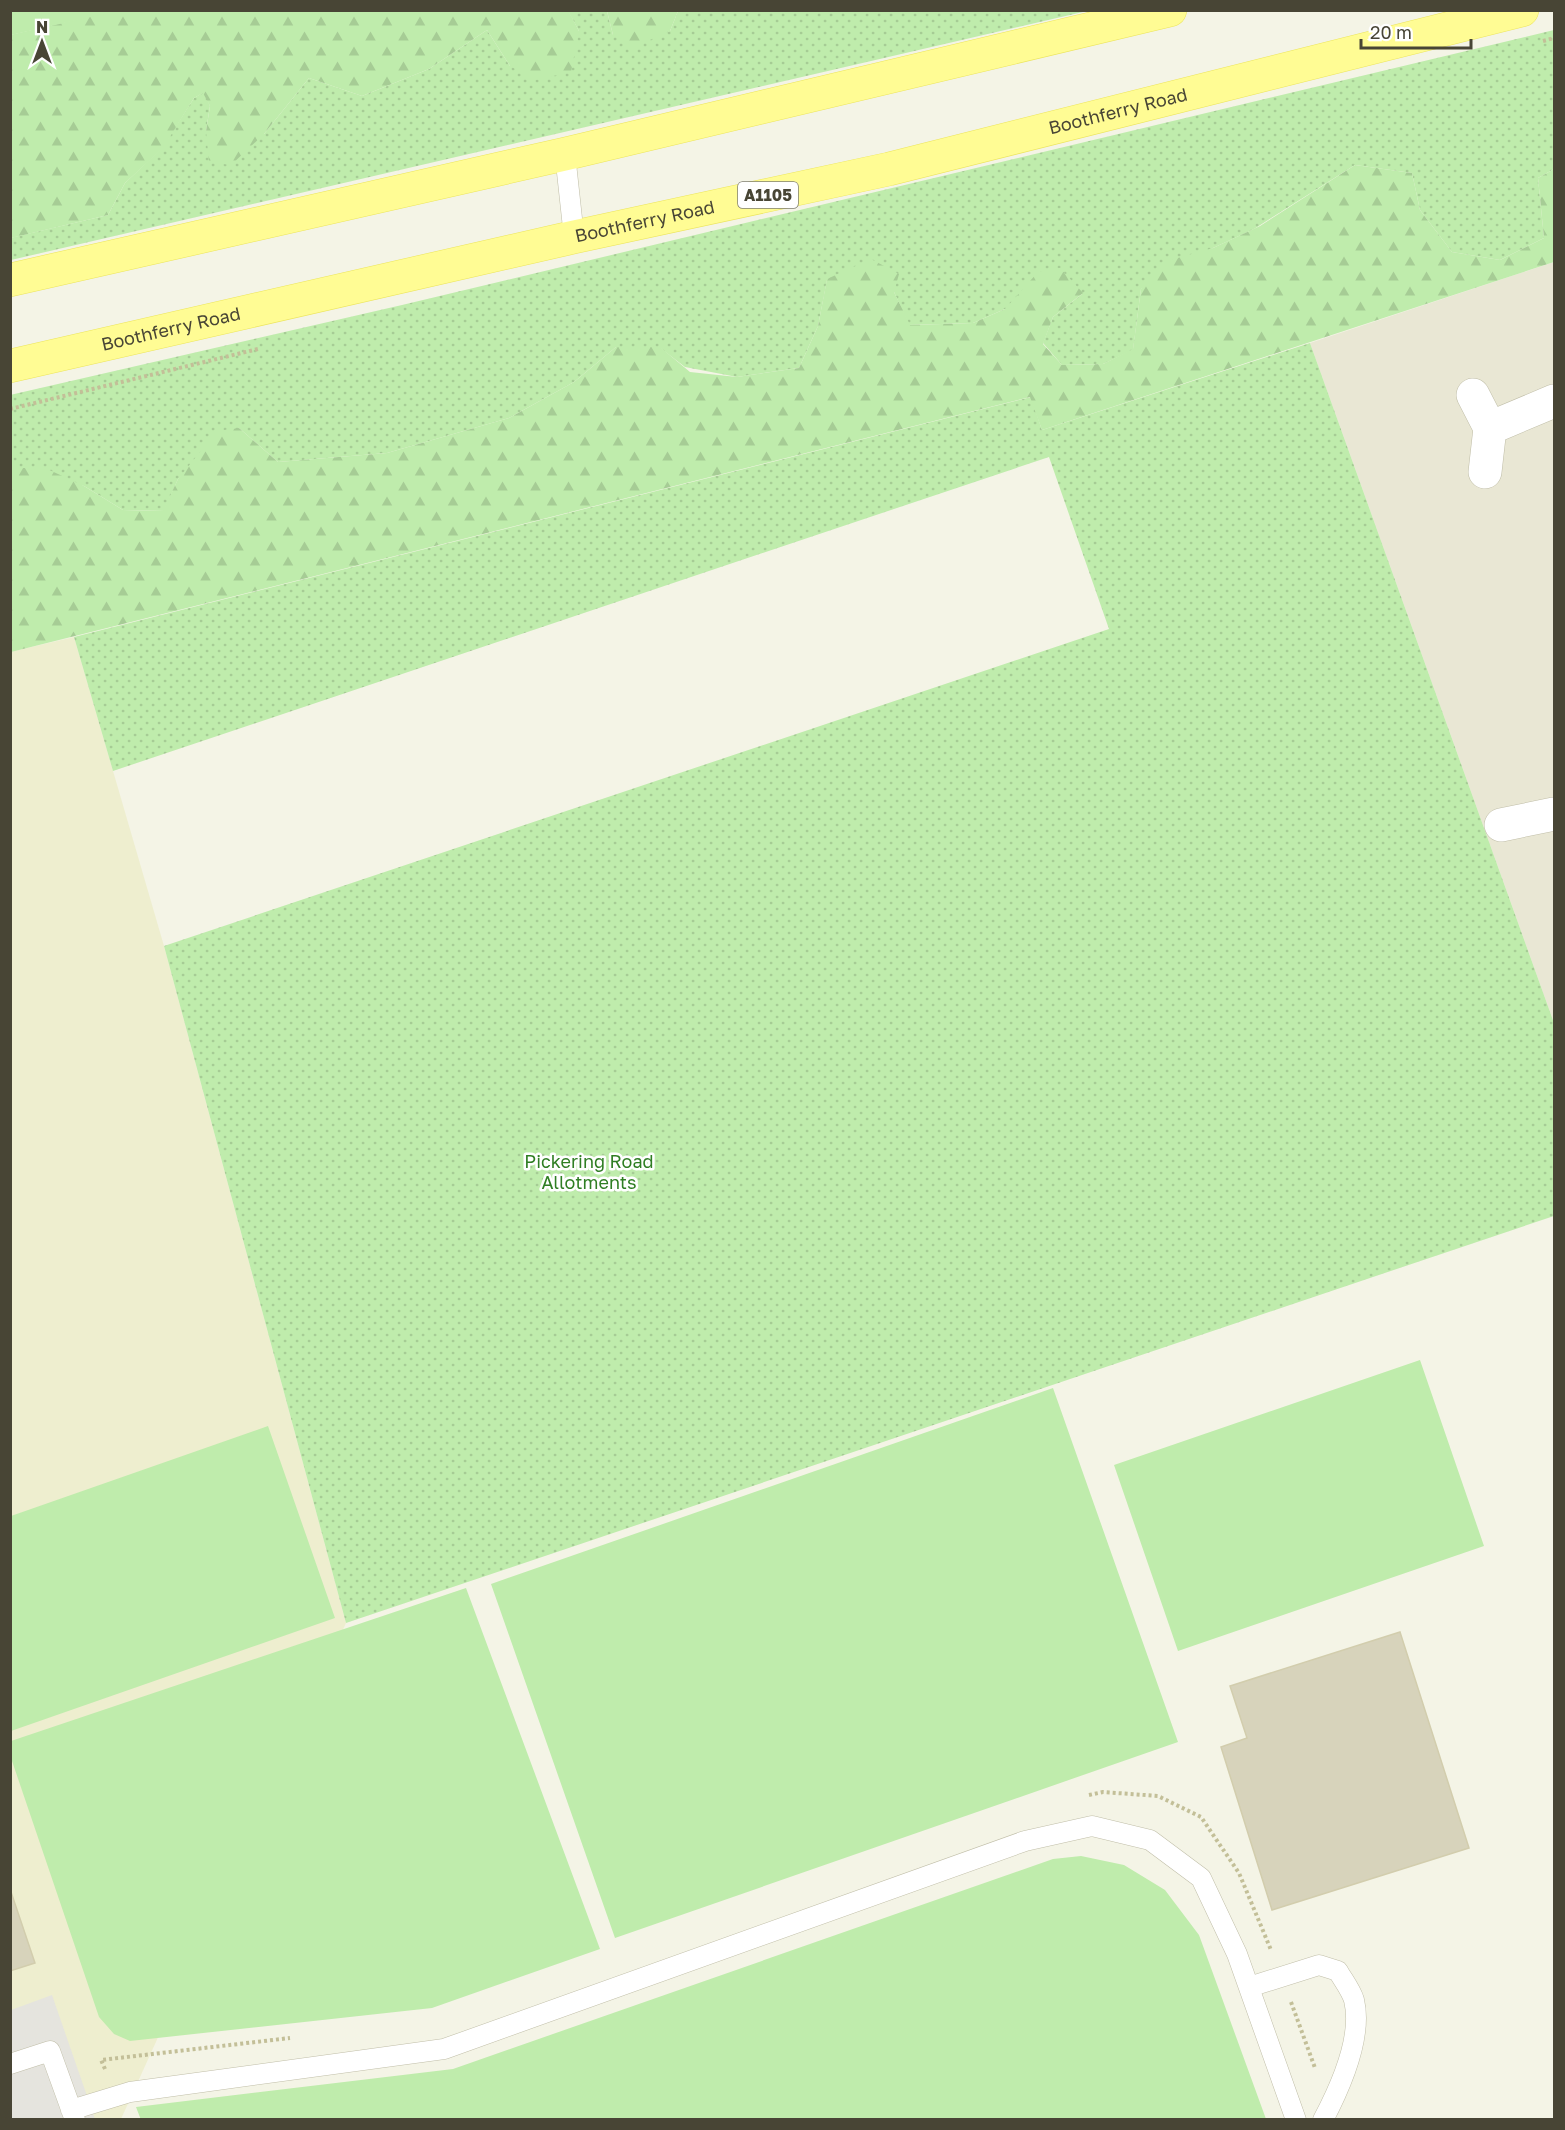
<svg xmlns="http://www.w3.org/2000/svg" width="1565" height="2130" font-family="'Golos Text',sans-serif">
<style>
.residential{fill:#e9e7d4}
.education{fill:#eeeecf}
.grass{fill:url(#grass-dots)}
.forest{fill:url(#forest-firs)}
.park{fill:#bfecac}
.parking{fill:#e5e4de}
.building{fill:#d7d3bb;stroke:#d2cdad;stroke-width:1.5}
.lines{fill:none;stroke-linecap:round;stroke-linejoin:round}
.lane-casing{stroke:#c0bea8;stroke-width:21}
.street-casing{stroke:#c0bea8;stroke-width:34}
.primary-casing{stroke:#ece55c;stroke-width:34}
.path{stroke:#c3bf98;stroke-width:4;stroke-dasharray:3 3;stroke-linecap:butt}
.lane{stroke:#fff;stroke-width:20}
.street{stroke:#fff;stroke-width:33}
.primary{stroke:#fffc94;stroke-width:33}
.labels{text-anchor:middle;stroke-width:5;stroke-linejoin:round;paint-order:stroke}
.shield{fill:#fff;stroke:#7f7d72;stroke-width:1.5}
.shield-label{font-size:16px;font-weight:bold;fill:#484535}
.street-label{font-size:18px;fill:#484535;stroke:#fff}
.park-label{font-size:18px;fill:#2f7e23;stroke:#fff}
</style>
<defs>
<pattern id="grass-dots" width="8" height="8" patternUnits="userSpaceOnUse" patternTransform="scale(1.5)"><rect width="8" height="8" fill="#bfecac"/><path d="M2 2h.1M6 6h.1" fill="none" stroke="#a6cc95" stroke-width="1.8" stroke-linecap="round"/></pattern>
<pattern id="forest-firs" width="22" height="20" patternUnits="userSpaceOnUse" patternTransform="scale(1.5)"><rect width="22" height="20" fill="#bfecac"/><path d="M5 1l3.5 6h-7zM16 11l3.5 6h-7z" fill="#a6cc95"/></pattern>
</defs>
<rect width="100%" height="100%" fill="#f4f4e6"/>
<path class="residential" d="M 1554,262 L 1554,1023 L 1310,343 Z"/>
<path class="education" d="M 74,637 L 164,946 L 346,1623 L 121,2119 L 11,2119 L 10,652 Z"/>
<path class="grass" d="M 568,11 L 607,11 L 613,35 L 670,31 L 678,11 L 1087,11 L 11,260 L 10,238 L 108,215 L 125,183 L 162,148 L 194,98 L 204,92 L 210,106 L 206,131 L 264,134 L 309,78 L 362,96 L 429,69 L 487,30 L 510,66 L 579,31 Z
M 1554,30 L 1554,169 L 1538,178 L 1544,238 L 1500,260 L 1452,252 L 1420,210 L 1412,173 L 1355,165 L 1254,229 L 1213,248 L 1141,289 L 1133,350 L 1103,364 L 1062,365 L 1043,343 L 1053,317 L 1082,294 L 1005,309 L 973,323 L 909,325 L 894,292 L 827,280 L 818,326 L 799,368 L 737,377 L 685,367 L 659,347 L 616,347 L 574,382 L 509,418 L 387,453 L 278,462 L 239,428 L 178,479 L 164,511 L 123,510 L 84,486 L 11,471 L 10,395 L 402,305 Z
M 1310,343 L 1554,1023 L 1554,1216 L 346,1623 L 164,946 L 1109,629 L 1049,457 L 113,771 L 74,637 L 1031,397 L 1042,430 Z"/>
<path class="forest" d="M 117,10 L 568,10 L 579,31 L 571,72 L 535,80 L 510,66 L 487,30 L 429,69 L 362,96 L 309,78 L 264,134 L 231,165 L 209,162 L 206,131 L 210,106 L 203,93 L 194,98 L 163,148 L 125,183 L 108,215 L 11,238 L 10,35 Z
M 607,11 L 607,10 L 678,11 L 670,31 L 632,48 L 613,35 Z
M 1355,165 L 1412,173 L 1420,210 L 1452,252 L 1500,260 L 1544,238 L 1538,178 L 1554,169 L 1554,262 L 1042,430 L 1030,397 L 11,652 L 11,468 L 45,468 L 84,486 L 123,510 L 163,511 L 178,479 L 217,431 L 239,428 L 278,462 L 387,453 L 509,418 L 574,382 L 616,347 L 660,347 L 690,372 L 737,377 L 799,368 L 818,326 L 827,279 L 871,259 L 899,274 L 894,292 L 910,325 L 973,323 L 1005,309 L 1038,272 L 1060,268 L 1083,293 L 1053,317 L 1043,344 L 1062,365 L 1103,364 L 1133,349 L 1141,289 L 1163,262 L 1213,248 L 1260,226 Z"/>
<path class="park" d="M 11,10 L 117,10 L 117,11 L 11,35 Z
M 1420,1360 L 1484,1546 L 1178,1651 L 1114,1465 Z
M 1053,1388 L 1178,1742 L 615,1938 L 491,1584 Z
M 268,1426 L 335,1618 L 11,1731 L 11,1516 Z
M 466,1588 L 600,1949 L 432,2008 L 130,2041 L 114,2034 L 99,2017 L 11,1758 L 11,1741 Z
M 1081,1856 L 1124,1865 L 1165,1890 L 1199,1935 L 1266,2119 L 141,2120 L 136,2107 L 453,2069 L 1053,1859 Z"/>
<path class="parking" d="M 52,1995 L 95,2119 L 11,2120 L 11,2010 Z"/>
<path class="building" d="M 1400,1632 L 1469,1848 L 1272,1910 L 1221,1747 L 1247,1738 L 1230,1686 Z
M 10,1889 L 35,1963 L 10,1971 Z"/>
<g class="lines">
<g class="lane-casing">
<path id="lane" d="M 565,154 L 574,237
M 1249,1987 L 1319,1965 L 1338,1971 C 1343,1980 1351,1990 1354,2000 C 1363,2037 1341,2086 1323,2120
M 10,2064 L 50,2051 L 75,2120
M 71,2110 L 130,2092 L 444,2049 L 1025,1841 L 1092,1826 L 1150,1840 L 1201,1878 L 1237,1954 L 1296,2120"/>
</g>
<g class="street-casing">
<path id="street" d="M 1473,395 L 1490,428 L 1485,472
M 1490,428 L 1554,401
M 1501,825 L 1554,814"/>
</g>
<g class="primary-casing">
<g id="primary">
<path d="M 10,280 L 565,154 L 1170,10"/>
<path id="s1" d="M 10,366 L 574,237 L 889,169 L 1522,10"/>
</g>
</g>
<path class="path" d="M 1543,41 L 1554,38
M 10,409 L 258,349
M 1089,1795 L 1103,1792 L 1158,1796 L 1201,1817 L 1239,1873 L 1271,1950
M 1291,2002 L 1315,2068
M 105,2069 L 101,2060 L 290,2038"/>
<use href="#lane" class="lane"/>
<use href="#street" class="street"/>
<use href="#primary" class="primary"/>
</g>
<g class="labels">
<rect class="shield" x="738" y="182" width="60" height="26" rx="4.5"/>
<g class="shield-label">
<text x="768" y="201">A1105</text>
</g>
<g class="street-label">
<text dy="6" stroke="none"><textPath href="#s1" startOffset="1137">Boothferry Road</textPath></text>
<text dy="6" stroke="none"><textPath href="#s1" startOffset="651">Boothferry Road</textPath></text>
<text dy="6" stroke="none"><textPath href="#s1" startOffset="165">Boothferry Road</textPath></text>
</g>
<g class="park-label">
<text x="589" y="1168">Pickering Road<tspan x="589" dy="21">Allotments</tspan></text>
</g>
</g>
<rect width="1565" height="2130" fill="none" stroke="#484535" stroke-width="24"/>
<g transform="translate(42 42)" stroke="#ffffff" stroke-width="4.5" paint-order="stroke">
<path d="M0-4.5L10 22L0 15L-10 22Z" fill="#484535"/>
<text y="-9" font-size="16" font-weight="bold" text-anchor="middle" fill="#484535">N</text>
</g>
<path d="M1361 39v9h110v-9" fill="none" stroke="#484535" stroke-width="3"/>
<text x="1370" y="39" font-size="18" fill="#484535" stroke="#ffffff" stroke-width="4.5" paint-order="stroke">20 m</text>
</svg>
